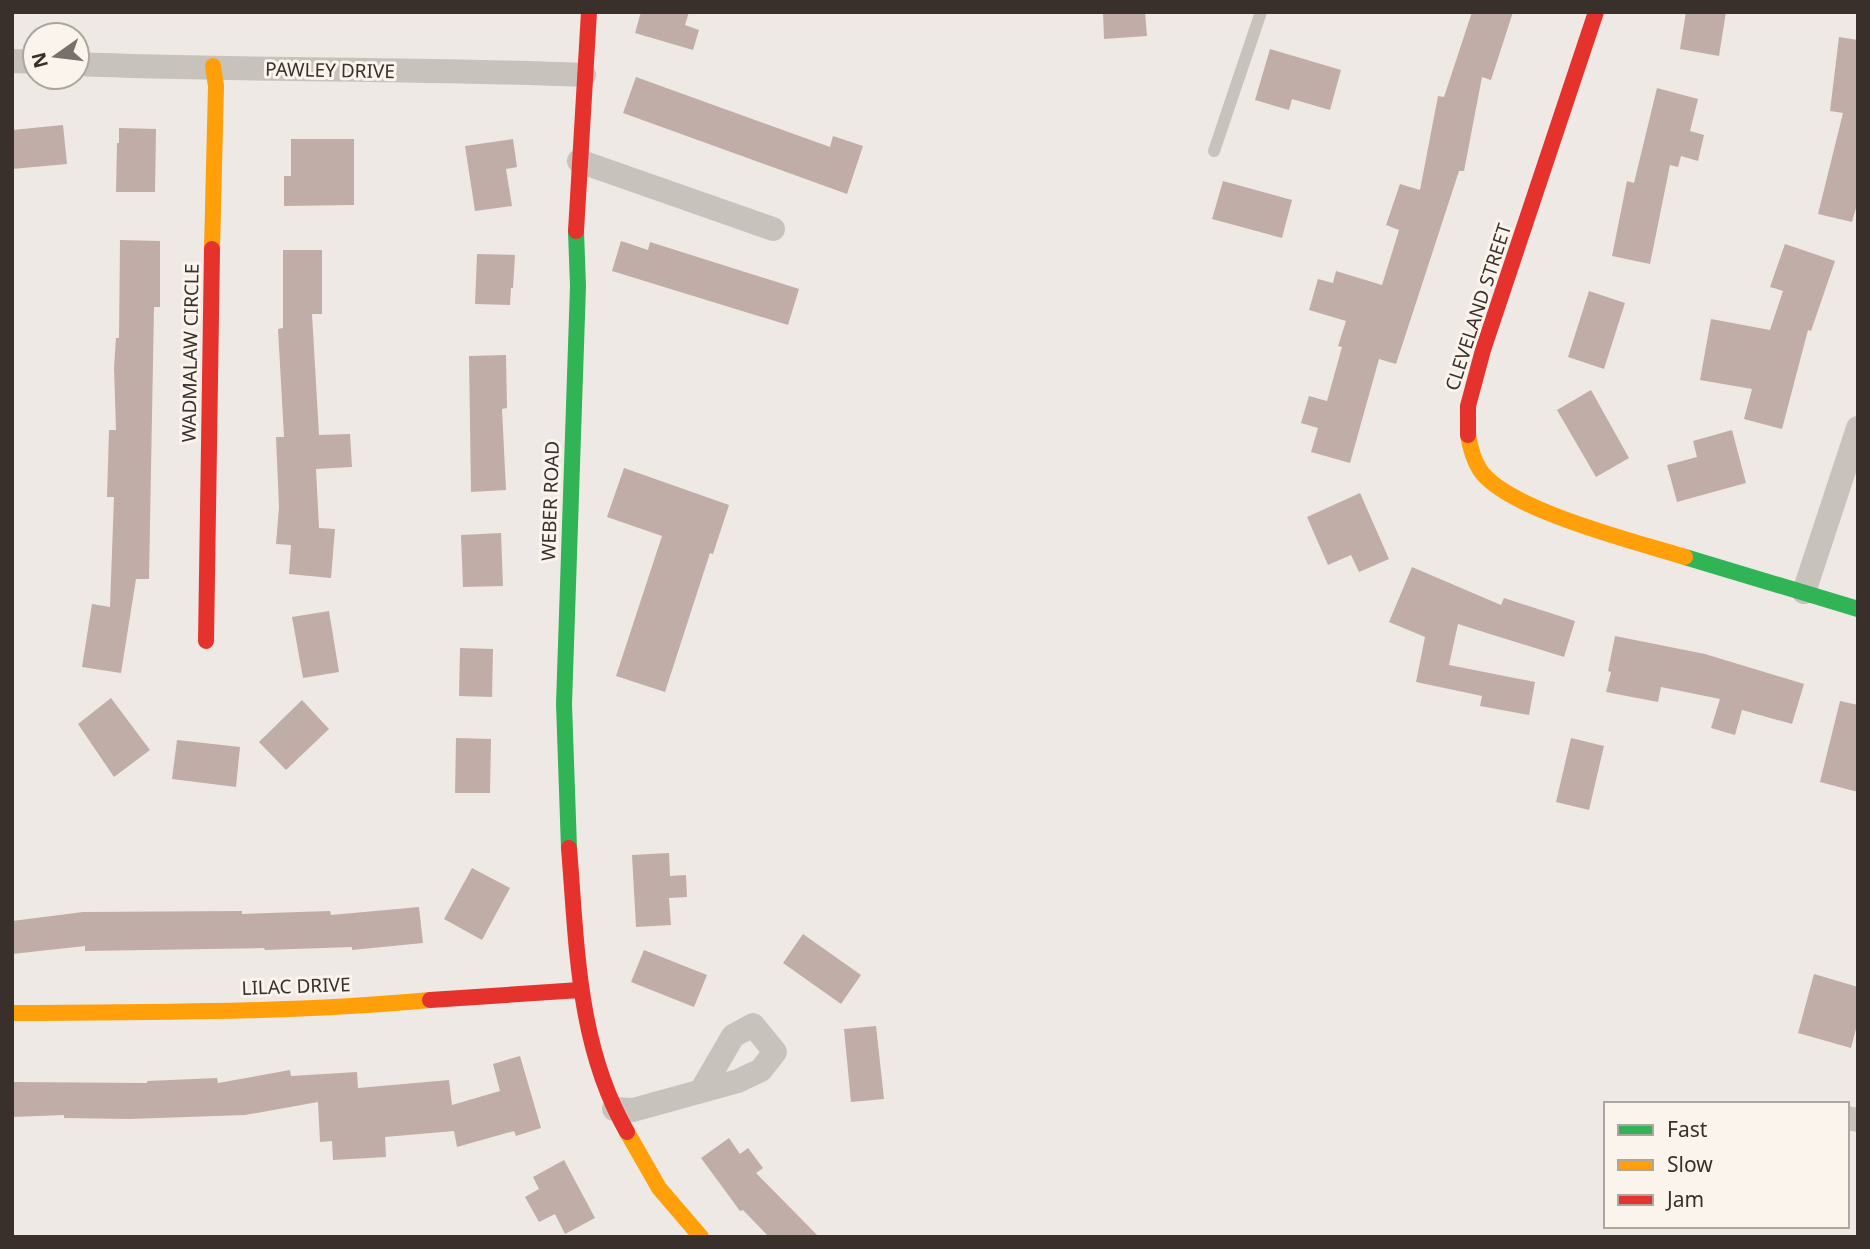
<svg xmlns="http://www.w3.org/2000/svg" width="1870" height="1249" font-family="'Noto Sans',sans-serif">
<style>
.building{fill:#c1ada7}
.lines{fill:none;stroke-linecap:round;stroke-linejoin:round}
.lane{stroke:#c8c2bd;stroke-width:12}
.street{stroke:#c8c2bd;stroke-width:24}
.fast{stroke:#30b455;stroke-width:16}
.slow{stroke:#ff9f0a;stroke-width:16}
.jam{stroke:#e5322d;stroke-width:16}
.labels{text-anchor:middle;stroke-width:6;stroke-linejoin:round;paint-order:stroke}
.street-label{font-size:19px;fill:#392f2b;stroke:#faf4ed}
</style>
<rect width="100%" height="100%" fill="#eee9e5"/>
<path class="building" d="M 641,12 L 689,12 L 685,25 L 699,30 L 693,50 L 635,33 Z
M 1103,12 L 1145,12 L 1147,36 L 1104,39 Z
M 1472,12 L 1513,12 L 1491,80 L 1482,77 L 1464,171 L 1459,171 L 1396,364 L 1379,359 L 1350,463 L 1311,452 L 1318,428 L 1301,423 L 1309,396 L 1327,401 L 1342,347 L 1338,346 L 1346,321 L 1309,310 L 1318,279 L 1333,283 L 1336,271 L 1382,285 L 1399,230 L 1386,225 L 1400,184 L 1420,190 L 1438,96 L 1444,97 Z
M 1686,12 L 1726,12 L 1719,56 L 1680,49 Z
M 1839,37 L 1858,40 L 1858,201 L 1852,222 L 1818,214 L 1843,113 L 1830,111 Z
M 1270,49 L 1341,70 L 1330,110 L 1292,99 L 1289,110 L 1255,100 Z
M 636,77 L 830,147 L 833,136 L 863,146 L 847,194 L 623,113 Z
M 1657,88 L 1698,99 L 1690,131 L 1704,135 L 1698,161 L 1681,156 L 1678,167 L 1670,165 L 1650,264 L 1612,256 L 1627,181 L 1634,183 Z
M 63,125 L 67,164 L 12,169 L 12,130 Z
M 119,128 L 156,129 L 155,192 L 116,192 L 117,143 L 119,143 Z
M 291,139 L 354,139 L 354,205 L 284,206 L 284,176 L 291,176 Z
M 513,139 L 517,167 L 506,169 L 512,206 L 475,211 L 465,146 Z
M 1223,181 L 1292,200 L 1282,238 L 1212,219 Z
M 120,240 L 160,241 L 160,307 L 154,307 L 149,579 L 136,579 L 121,673 L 82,667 L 92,604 L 110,607 L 114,497 L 107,497 L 109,430 L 116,430 L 114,367 L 116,338 L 119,338 Z
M 621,241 L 648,250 L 650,242 L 799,289 L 788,325 L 612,271 Z
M 1785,244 L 1835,261 L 1811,331 L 1808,330 L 1782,429 L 1744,419 L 1752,389 L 1700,380 L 1711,319 L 1770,330 L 1783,291 L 1770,287 Z
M 283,250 L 322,250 L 322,314 L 312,314 L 319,435 L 350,434 L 352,467 L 316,469 L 319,528 L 335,529 L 331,578 L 289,574 L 291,545 L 276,544 L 279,507 L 276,437 L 284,437 L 278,329 L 283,328 Z
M 477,254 L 515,255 L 513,288 L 511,288 L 510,305 L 475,304 Z
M 1589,291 L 1625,303 L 1604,369 L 1568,357 Z
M 506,355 L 507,408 L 502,409 L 506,490 L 471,492 L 469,356 Z
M 1591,390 L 1629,458 L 1596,477 L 1557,410 Z
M 1732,430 L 1746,483 L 1677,502 L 1667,465 L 1697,457 L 1693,441 Z
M 624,468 L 729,505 L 713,554 L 710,553 L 665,692 L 616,676 L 662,536 L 607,517 Z
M 1360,493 L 1389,559 L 1359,572 L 1351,555 L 1328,565 L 1307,517 Z
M 501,533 L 503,586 L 463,587 L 461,535 Z
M 1412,567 L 1501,605 L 1504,598 L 1575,621 L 1564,657 L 1458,624 L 1449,665 L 1535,682 L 1529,715 L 1480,706 L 1482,696 L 1416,682 L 1425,637 L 1389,622 Z
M 329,611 L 339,672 L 303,678 L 292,617 Z
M 1615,636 L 1705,654 L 1804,684 L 1792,724 L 1742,710 L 1735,735 L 1711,728 L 1720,699 L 1661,687 L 1658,702 L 1606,692 L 1611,672 L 1608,671 Z
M 460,648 L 493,649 L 492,697 L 459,696 Z
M 111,698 L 150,750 L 114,777 L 78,724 Z
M 302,700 L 329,729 L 286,770 L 259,742 Z
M 1840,701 L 1858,705 L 1858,792 L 1820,782 Z
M 456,738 L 491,739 L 490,793 L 455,793 Z
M 1571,738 L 1604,746 L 1589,810 L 1556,802 Z
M 177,740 L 240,747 L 236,787 L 172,779 Z
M 669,853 L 670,876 L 686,875 L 687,897 L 669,898 L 671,925 L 636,927 L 632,855 Z
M 472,868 L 510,888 L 482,940 L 444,919 Z
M 419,907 L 423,943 L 352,950 L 352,947 L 265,950 L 264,948 L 85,951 L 85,946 L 12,954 L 12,921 L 83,912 L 242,911 L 242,914 L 330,911 L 331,915 Z
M 803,934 L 861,975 L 841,1004 L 783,963 Z
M 644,950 L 707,975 L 694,1007 L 631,982 Z
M 1814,974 L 1858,987 L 1858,1021 L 1851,1048 L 1798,1033 Z
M 876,1026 L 884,1099 L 851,1102 L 844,1029 Z
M 520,1056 L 541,1128 L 516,1136 L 514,1131 L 457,1147 L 454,1131 L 385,1137 L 386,1157 L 333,1160 L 332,1141 L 320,1142 L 318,1102 L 245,1115 L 129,1119 L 64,1118 L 64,1115 L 12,1117 L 12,1082 L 147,1083 L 147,1081 L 217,1078 L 218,1083 L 290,1070 L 291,1076 L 357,1072 L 358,1088 L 449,1080 L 452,1105 L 500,1091 L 493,1064 Z
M 729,1138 L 740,1154 L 748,1148 L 763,1168 L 756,1173 L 819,1237 L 769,1237 L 743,1210 L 740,1211 L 701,1158 Z
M 564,1160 L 595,1218 L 565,1234 L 555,1214 L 539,1222 L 525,1197 L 539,1189 L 533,1177 Z"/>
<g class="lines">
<path class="lane" d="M 1214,151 L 1261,12"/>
<path class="street" d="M 12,61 L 35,62
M 77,64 C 246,71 415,68 584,75
M 579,161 L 773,229
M 1804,592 L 1858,428
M 614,1109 L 633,1110 L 738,1081 L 761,1070 L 775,1052 L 753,1025 L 733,1036 L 701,1091
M 1847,1118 L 1858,1120"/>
<path class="fast" d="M 1685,557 L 1858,609
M 569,848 L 564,704 L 578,286 L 576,231"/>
<path class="slow" d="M 212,249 L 216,86 L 213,66
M 1468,435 C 1470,447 1473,459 1480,470 C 1507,510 1637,542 1685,557
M 12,1013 C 150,1012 293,1013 430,1000
M 627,1132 L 659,1188 L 701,1237"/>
<path class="jam" d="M 576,231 L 589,12
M 1468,435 L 1468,406 L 1483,350 L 1596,12
M 206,641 L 212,249
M 569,848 C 577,945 577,1045 627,1132
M 430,1000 L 580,990"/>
</g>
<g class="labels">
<g class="street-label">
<text transform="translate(330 70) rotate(1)" y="7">PAWLEY DRIVE</text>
<text transform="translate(1478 307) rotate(-72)" y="7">CLEVELAND STREET</text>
<text transform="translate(190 353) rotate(-89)" y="7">WADMALAW CIRCLE</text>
<text transform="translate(550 501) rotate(-88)" y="7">WEBER ROAD</text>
<text transform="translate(296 986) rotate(-2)" y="7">LILAC DRIVE</text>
</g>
</g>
<rect width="1870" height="1249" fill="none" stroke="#392f2b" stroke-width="28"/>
<rect x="1604" y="1102" width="245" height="126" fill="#faf4ed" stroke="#ada59f" stroke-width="2"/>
<rect x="1618" y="1125" width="35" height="10" fill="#30b455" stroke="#ada59f" stroke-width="2"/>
<text x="1667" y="1137" font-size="21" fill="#392f2b">Fast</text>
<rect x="1618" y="1160" width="35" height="10" fill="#ff9f0a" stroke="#ada59f" stroke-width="2"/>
<text x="1667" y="1172" font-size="21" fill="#392f2b">Slow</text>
<rect x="1618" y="1195" width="35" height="10" fill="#e5322d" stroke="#ada59f" stroke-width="2"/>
<text x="1667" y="1207" font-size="21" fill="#392f2b">Jam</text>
<g transform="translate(56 56) rotate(256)"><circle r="33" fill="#faf4ed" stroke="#ada59f" stroke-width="2"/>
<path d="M0-5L12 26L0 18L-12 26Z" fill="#78706c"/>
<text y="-10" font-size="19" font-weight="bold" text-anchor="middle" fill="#392f2b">N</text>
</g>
</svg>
